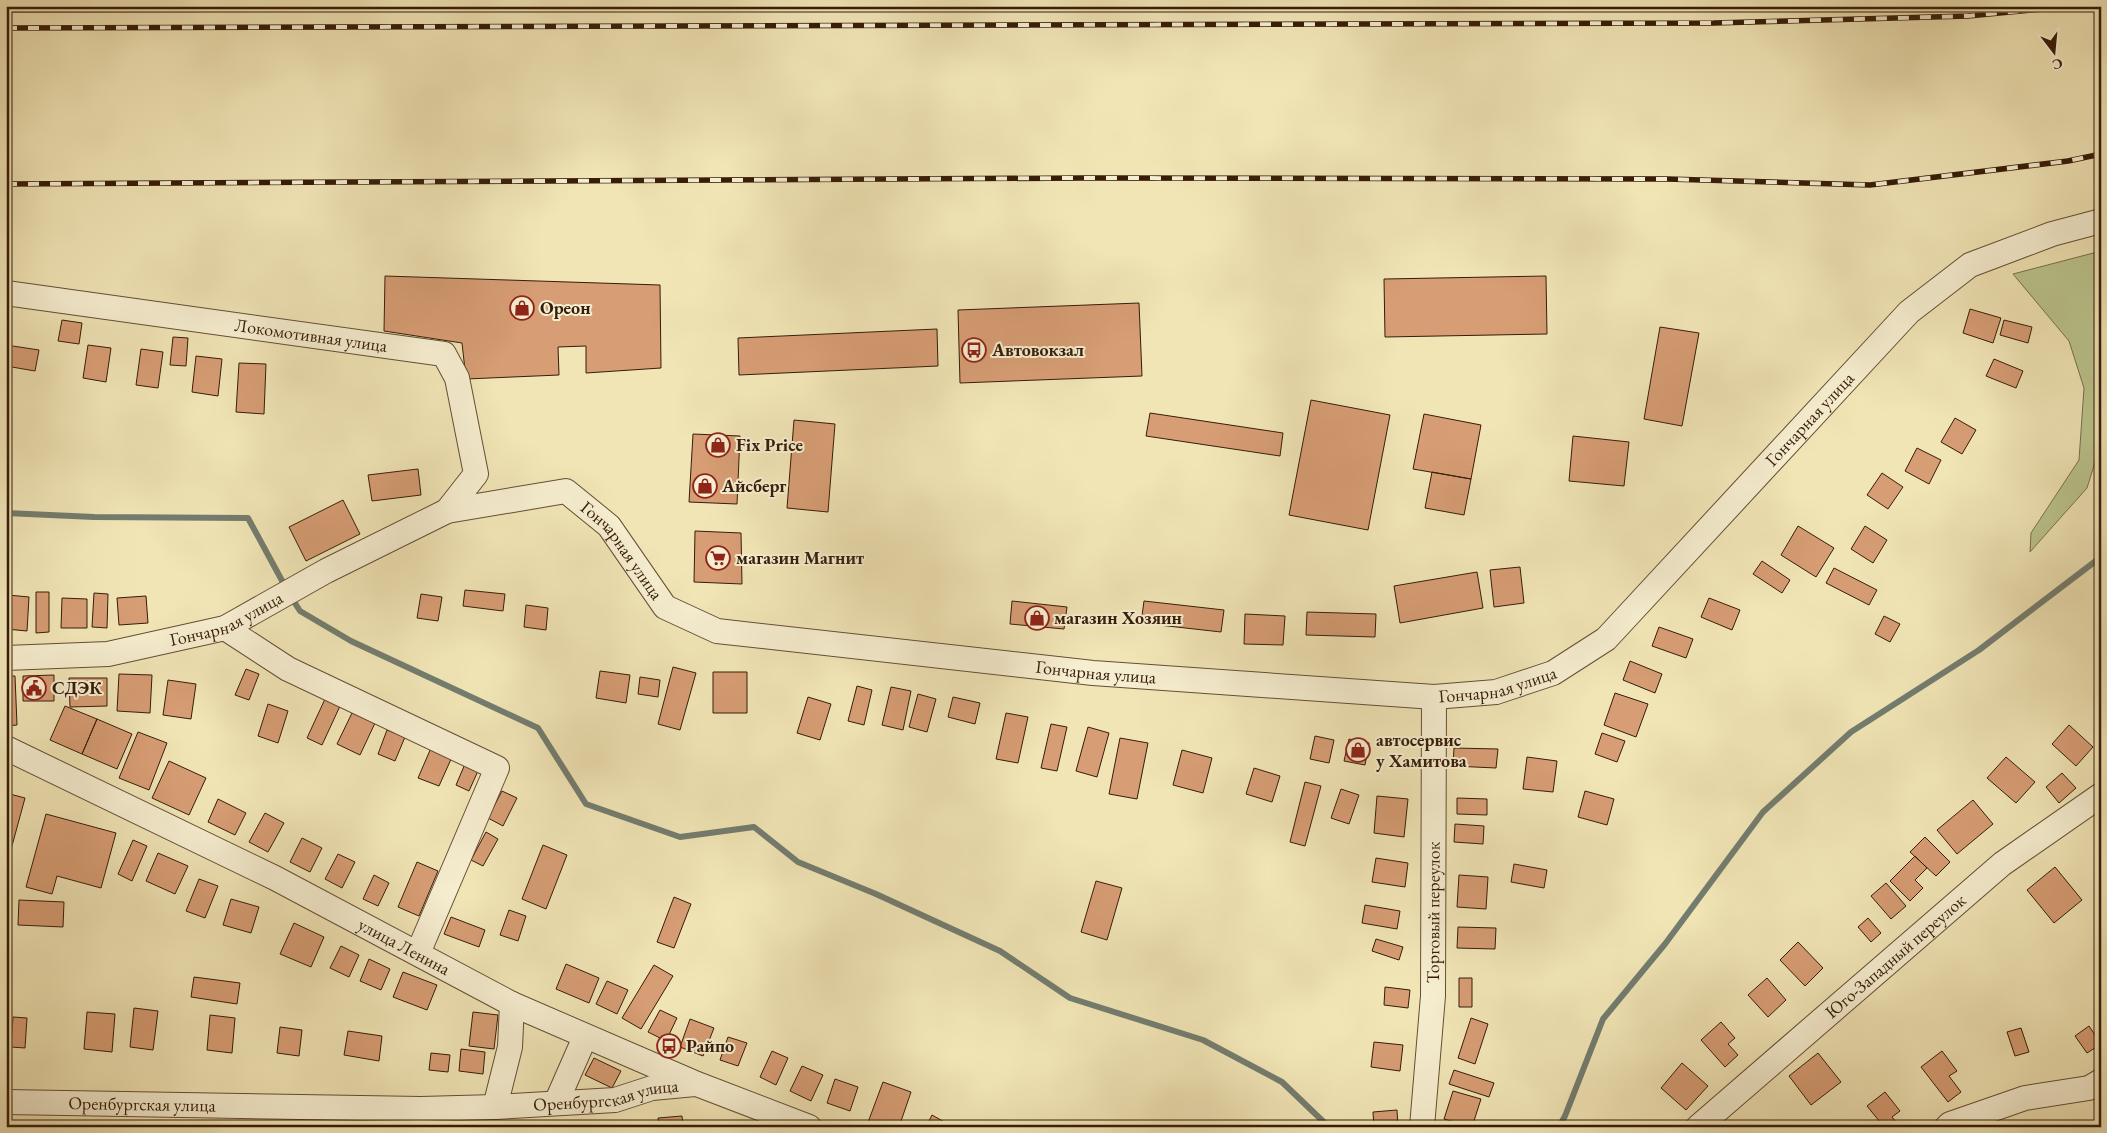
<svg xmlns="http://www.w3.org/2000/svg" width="2107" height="1133" font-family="'EB Garamond',serif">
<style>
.green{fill:#bbc48d;stroke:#78704b}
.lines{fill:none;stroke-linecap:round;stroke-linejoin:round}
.stream{stroke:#737d6f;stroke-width:6}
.building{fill:#d79d74;stroke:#361c09}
.street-casing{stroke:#654e34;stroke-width:26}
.street{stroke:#f6eed0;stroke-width:24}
.rail-casing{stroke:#361c09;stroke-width:5.5}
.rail{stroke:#f6eed0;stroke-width:4;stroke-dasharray:11;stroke-linecap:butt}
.labels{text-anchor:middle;stroke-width:4;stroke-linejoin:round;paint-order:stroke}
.poi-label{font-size:18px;font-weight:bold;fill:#361c09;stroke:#f6eed0;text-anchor:start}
.street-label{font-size:18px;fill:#361c09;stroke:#f6eed0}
</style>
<rect width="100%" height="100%" fill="#f1e5b6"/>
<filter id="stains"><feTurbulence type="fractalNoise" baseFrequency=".004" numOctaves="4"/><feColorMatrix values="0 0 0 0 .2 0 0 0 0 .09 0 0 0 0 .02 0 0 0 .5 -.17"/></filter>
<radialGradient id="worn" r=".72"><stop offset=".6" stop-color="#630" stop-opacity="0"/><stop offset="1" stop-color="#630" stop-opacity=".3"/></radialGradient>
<path class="green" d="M 2101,251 L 2101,443 L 2087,488 L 2030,552 L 2031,533 L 2079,460 L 2084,388 L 2069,341 L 2013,274 Z"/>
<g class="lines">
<path class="stream" d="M 6,513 L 94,517 L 248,518 L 286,588
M 291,597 L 300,611 L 351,641 L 538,728 L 586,804 L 680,837 L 754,827 L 798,862 L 876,894 L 1000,951 L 1070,998 L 1203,1040 L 1282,1082 L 1329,1127
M 1559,1127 L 1565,1116 L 1603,1019 L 1665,944 L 1763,812 L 1851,732 L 1979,650 L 2101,557"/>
</g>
<path class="building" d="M 385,276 L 660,285 L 661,368 L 586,373 L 586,346 L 558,347 L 559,375 L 466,379 L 462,343 L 384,331 Z
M 1546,276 L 1547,334 L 1385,337 L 1384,279 Z
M 1139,303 L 1142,376 L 960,383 L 958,310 Z
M 1970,309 L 2001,318 L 1993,343 L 1963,333 Z
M 62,320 L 82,323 L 79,344 L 58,341 Z
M 2004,320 L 2032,327 L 2028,343 L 2000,335 Z
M 1660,327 L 1699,333 L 1682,426 L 1644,419 Z
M 937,329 L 938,366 L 739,375 L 738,338 Z
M 173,337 L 188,338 L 186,366 L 170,365 Z
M 6,345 L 39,350 L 35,371 L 6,366 Z
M 88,345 L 111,348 L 106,382 L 83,378 Z
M 141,349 L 163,352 L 158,388 L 136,385 Z
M 196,356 L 222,359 L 218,396 L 192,392 Z
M 1994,359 L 2023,371 L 2016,388 L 1986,376 Z
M 239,363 L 266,364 L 264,414 L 236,412 Z
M 1311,400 L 1390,415 L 1368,530 L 1289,515 Z
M 1150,413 L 1283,433 L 1280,456 L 1146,436 Z
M 1424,414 L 1481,425 L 1471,479 L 1413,469 Z
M 1955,418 L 1976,430 L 1962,454 L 1941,442 Z
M 794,420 L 835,424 L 828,512 L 787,508 Z
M 693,434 L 740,436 L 737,504 L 689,502 Z
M 1573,436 L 1629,442 L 1624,486 L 1569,481 Z
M 1917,448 L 1941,460 L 1929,484 L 1905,471 Z
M 418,469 L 421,495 L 372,501 L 368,475 Z
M 1432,472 L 1471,479 L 1464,515 L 1425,508 Z
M 1882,473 L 1903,487 L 1888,509 L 1867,495 Z
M 343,500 L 360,534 L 306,561 L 289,527 Z
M 1798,526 L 1834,548 L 1816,577 L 1781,555 Z
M 1865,526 L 1887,540 L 1873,563 L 1851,549 Z
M 695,531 L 741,533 L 742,584 L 694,582 Z
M 1762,561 L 1790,580 L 1782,593 L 1753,574 Z
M 1520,567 L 1524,603 L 1494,607 L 1490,570 Z
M 1834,568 L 1877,590 L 1869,605 L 1826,583 Z
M 1477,572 L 1483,608 L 1400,623 L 1394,586 Z
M 465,590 L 505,594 L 503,611 L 463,606 Z
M 36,592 L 49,592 L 49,632 L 36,633 Z
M 94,593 L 108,594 L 107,628 L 92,627 Z
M 421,594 L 442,597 L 438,621 L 417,618 Z
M 8,595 L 29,597 L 27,631 L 6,629 Z
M 146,596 L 148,623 L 119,625 L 117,598 Z
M 62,598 L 87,599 L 87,628 L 61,628 Z
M 1709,598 L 1740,610 L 1732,630 L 1701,617 Z
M 1012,601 L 1067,607 L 1064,629 L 1010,624 Z
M 1144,601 L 1224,610 L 1221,632 L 1141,623 Z
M 526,605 L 548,608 L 546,630 L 524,627 Z
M 1307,612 L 1376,614 L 1375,637 L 1306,635 Z
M 1245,614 L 1285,616 L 1283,645 L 1244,644 Z
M 1884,616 L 1900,624 L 1890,642 L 1875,634 Z
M 1659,627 L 1693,639 L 1686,658 L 1652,646 Z
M 1630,661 L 1662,674 L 1655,693 L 1623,680 Z
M 673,667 L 696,673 L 680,730 L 658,724 Z
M 246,669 L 259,674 L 249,700 L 235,695 Z
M 600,671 L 630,675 L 626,703 L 596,698 Z
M 713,672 L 747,672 L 747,713 L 713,713 Z
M 119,674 L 152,675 L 150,713 L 117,711 Z
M 54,675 L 54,701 L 23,701 L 23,676 Z
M 6,676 L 15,676 L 17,725 L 6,726 Z
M 640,677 L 660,680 L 658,697 L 638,694 Z
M 69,678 L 107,678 L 107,706 L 70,707 Z
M 168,680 L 196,684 L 191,719 L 163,715 Z
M 857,686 L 872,690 L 864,725 L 848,721 Z
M 891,687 L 911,691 L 903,730 L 882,725 Z
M 1615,693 L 1648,704 L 1636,737 L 1604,725 Z
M 918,694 L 936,699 L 927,732 L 909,727 Z
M 808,697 L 831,704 L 820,740 L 797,733 Z
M 953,697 L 980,703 L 975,724 L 948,717 Z
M 325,699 L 340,706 L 322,745 L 307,738 Z
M 268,704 L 288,711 L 278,743 L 258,736 Z
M 65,706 L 97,719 L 82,754 L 50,740 Z
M 352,713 L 375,723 L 360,755 L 337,744 Z
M 1006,713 L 1028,717 L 1018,763 L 996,759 Z
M 97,719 L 132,734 L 117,769 L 82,754 Z
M 1051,724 L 1067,727 L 1057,771 L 1041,768 Z
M 2069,725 L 2093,747 L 2076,766 L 2052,744 Z
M 1088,727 L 1109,733 L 1097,777 L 1076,771 Z
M 387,730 L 405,737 L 395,761 L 378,754 Z
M 138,732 L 167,743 L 149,790 L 119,778 Z
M 1602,733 L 1625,741 L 1617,762 L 1595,754 Z
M 1315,736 L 1334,740 L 1329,763 L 1310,759 Z
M 1120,738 L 1148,743 L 1137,799 L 1109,794 Z
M 1349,739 L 1369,743 L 1365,765 L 1344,761 Z
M 431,748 L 452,757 L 439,786 L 418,778 Z
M 1454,748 L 1498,749 L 1496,768 L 1453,766 Z
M 1182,750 L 1212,758 L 1203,793 L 1173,785 Z
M 1527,757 L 1557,761 L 1553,792 L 1523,789 Z
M 2006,757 L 2035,782 L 2016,803 L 1987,778 Z
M 169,761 L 206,778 L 189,815 L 152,798 Z
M 465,764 L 478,771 L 469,791 L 456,785 Z
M 1254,768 L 1280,776 L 1272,802 L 1246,794 Z
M 2062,773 L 2076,788 L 2059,803 L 2046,787 Z
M 1305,782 L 1321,786 L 1305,846 L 1290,842 Z
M 1341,789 L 1359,795 L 1349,824 L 1331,818 Z
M 502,791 L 517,798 L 503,826 L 488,818 Z
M 1585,791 L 1614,799 L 1607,825 L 1578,817 Z
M 6,793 L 25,798 L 6,868 Z
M 1377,796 L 1408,799 L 1404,837 L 1374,833 Z
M 1457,798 L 1487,799 L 1487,815 L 1457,814 Z
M 218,799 L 246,813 L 235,835 L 208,822 Z
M 1973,800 L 1993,824 L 1957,854 L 1937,830 Z
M 265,813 L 284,823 L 268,852 L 249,842 Z
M 46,814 L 116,833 L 101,888 L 57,876 L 52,894 L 26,887 Z
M 1455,824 L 1484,826 L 1483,844 L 1454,842 Z
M 486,832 L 498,839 L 483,866 L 471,860 Z
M 1925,837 L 1950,862 L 1936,876 L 1910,852 Z
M 302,838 L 322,848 L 310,872 L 290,862 Z
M 133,840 L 147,846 L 132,881 L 118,874 Z
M 543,845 L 567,855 L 546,909 L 522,899 Z
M 158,853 L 188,866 L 175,894 L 146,881 Z
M 338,854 L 355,862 L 342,888 L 325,879 Z
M 1915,856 L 1927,868 L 1915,880 L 1923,888 L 1910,901 L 1890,881 Z
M 1376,858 L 1408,863 L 1405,887 L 1372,882 Z
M 417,862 L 438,871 L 419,916 L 398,907 Z
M 1514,864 L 1547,870 L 1544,888 L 1511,882 Z
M 2055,867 L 2082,900 L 2054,923 L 2027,890 Z
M 374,875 L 389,883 L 378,906 L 363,899 Z
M 1459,875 L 1488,877 L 1486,909 L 1457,907 Z
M 199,879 L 218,886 L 205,918 L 186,911 Z
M 1096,881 L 1122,888 L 1107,940 L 1081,932 Z
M 1886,883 L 1906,906 L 1891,919 L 1871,896 Z
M 674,897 L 691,904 L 674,948 L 657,942 Z
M 231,899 L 259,907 L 251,933 L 223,925 Z
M 19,900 L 64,902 L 63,927 L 18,925 Z
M 1365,905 L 1400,911 L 1397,929 L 1362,923 Z
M 509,910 L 526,916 L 518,941 L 500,935 Z
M 451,917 L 485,930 L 479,947 L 444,934 Z
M 1868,918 L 1881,933 L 1871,942 L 1858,927 Z
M 294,923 L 324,937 L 311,967 L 280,954 Z
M 1458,927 L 1496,928 L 1495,949 L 1457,948 Z
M 1376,939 L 1403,947 L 1399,960 L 1372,951 Z
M 1798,942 L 1823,968 L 1805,986 L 1780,960 Z
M 341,946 L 359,955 L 349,977 L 330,968 Z
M 369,959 L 390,969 L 381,990 L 360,981 Z
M 566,964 L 599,978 L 589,1003 L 556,989 Z
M 654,965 L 673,976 L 641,1029 L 622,1018 Z
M 403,972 L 437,985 L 427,1010 L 393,997 Z
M 194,977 L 240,983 L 237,1004 L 191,997 Z
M 1459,978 L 1472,978 L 1472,1007 L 1459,1007 Z
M 1767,978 L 1786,1000 L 1768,1017 L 1748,995 Z
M 607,981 L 628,990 L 617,1014 L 596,1004 Z
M 1385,987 L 1410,990 L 1408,1008 L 1384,1005 Z
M 134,1008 L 158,1011 L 153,1050 L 130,1047 Z
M 660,1010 L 677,1018 L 666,1041 L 648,1032 Z
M 87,1012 L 115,1014 L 112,1052 L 84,1049 Z
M 473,1012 L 498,1015 L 494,1049 L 469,1046 Z
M 210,1015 L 235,1018 L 232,1053 L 207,1050 Z
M 13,1017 L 27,1018 L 25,1048 L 11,1047 Z
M 1471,1018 L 1488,1024 L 1475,1064 L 1458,1058 Z
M 690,1019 L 714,1028 L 703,1056 L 680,1047 Z
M 1721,1022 L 1735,1038 L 1728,1044 L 1738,1055 L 1725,1067 L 1701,1040 Z
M 2089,1026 L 2101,1044 L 2087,1053 L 2075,1036 Z
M 280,1027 L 302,1030 L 299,1056 L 277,1053 Z
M 2021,1028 L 2029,1052 L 2015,1056 L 2007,1032 Z
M 348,1031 L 382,1036 L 379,1061 L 344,1055 Z
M 728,1037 L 747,1043 L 738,1066 L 720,1060 Z
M 1374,1042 L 1403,1045 L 1400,1071 L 1371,1067 Z
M 461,1049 L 485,1052 L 483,1074 L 459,1071 Z
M 772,1051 L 788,1058 L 776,1085 L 760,1077 Z
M 1942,1051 L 1957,1071 L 1949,1076 L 1961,1092 L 1948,1102 L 1921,1067 Z
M 431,1053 L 450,1055 L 448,1072 L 429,1070 Z
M 1818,1053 L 1841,1082 L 1811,1105 L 1789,1076 Z
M 594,1058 L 621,1071 L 612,1088 L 585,1075 Z
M 1682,1063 L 1708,1086 L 1686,1110 L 1661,1088 Z
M 802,1066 L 823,1075 L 811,1101 L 790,1091 Z
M 1454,1070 L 1494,1083 L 1489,1097 L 1449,1084 Z
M 835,1079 L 858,1087 L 850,1111 L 827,1103 Z
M 883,1082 L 911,1092 L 899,1127 L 867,1125 Z
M 1453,1091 L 1481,1099 L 1472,1127 L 1444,1119 Z
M 1885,1092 L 1900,1111 L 1892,1117 L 1900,1127 L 1884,1127 L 1867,1106 Z
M 1397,1110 L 1398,1127 L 1374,1127 L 1373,1112 Z
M 932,1115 L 948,1124 L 947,1127 L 926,1127 Z
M 682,1116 L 683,1127 L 659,1127 L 658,1118 Z
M 1719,1116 L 1732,1127 L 1711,1127 Z"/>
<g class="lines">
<g class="street-casing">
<g id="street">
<path id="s1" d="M 6,293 L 444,354 L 457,378 L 476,474 L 447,511"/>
<path d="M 225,628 L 288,669 L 497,768 L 418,953"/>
<path id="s2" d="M 6,658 L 108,654 L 225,628 L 326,571 L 447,511 L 566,491 L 609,526 L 665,607 L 717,631 L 1093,673 L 1434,697 L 1496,692 L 1553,673 L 1606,639 L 1909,312 L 1970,265 L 2052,234 L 2101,221"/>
<path id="s3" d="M 6,748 L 275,878 L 512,1004 L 697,1084 L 809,1127"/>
<path id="s4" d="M 6,1102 L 421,1109 L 495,1107 L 615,1100 L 652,1088 L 695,1084"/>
<path d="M 556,1103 L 585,1037"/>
<path d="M 495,1107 L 510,1047 L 512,1004"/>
<path id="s5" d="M 1422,1127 L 1433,996 L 1434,697"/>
<path id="s6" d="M 1698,1127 L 2002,864 L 2101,795"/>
<path d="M 1947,1127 L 1950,1124 L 2025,1098 L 2089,1088 L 2101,1081"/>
</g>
</g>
<use href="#street" class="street"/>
<g class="rail-casing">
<path id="rail" d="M 6,10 L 1510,6
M 6,28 L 1714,23 L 1968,16 L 2073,6
M 6,184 L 1084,178 L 1667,179 L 1870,185 L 2068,161 L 2101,154"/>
</g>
<use href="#rail" class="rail"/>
</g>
<defs>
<g id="shop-ring" transform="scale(1.25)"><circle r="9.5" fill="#f6eed0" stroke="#8f2418" stroke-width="1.5"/><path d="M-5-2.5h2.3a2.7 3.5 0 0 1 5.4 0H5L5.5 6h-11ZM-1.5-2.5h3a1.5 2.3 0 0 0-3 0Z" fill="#8f2418"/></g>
<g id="bus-ring" transform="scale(1.25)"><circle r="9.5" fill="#f6eed0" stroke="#8f2418" stroke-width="1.5"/><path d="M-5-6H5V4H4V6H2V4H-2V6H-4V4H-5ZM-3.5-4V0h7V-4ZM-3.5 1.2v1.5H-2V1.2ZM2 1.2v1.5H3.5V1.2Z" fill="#8f2418"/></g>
<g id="supermarket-ring" transform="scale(1.25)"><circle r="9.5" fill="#f6eed0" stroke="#8f2418" stroke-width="1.5"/><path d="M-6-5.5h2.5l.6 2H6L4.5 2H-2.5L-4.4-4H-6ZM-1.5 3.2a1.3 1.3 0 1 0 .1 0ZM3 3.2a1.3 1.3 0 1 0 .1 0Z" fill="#8f2418"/></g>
<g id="civic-ring" transform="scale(1.25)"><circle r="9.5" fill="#f6eed0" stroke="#8f2418" stroke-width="1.5"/><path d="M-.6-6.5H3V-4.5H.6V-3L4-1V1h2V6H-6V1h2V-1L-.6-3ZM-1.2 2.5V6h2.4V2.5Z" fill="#8f2418"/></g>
</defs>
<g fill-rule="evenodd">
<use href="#shop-ring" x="522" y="308"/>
<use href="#bus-ring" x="974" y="350"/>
<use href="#shop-ring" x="718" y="445"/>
<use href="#shop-ring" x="705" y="486"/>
<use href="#supermarket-ring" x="718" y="558"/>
<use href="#shop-ring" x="1037" y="618"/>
<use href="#civic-ring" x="34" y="688"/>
<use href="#shop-ring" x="1358" y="750"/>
<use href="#bus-ring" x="669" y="1046"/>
</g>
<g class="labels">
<g class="poi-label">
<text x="540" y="314">Ореон</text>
<text x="992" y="356">Автовокзал</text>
<text x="736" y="451">Fix Price</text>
<text x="722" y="492">Айсберг</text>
<text x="736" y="564">магазин Магнит</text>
<text x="1054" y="624">магазин Хозяин</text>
<text x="52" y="694">СДЭК</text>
<text x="1376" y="746">автосервис<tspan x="1376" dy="21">у Хамитова</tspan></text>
<text x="686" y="1052">Райпо</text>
</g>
<g class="street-label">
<text dy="6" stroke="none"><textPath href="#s1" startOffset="308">Локомотивная улица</textPath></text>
<text dy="6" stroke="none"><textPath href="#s2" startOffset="2010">Гончарная улица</textPath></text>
<text dy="6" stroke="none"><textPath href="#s2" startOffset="676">Гончарная улица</textPath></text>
<text dy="6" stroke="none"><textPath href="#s2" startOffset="226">Гончарная улица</textPath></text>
<text dy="6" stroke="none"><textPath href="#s2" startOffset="1186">Гончарная улица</textPath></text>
<text dy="6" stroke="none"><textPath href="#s2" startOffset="1590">Гончарная улица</textPath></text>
<text dy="6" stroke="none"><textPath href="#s5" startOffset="215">Торговый переулок</textPath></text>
<text dy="6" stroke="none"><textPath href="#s3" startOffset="445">улица Ленина</textPath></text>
<text dy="6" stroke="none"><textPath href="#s6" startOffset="261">Юго-Западный переулок</textPath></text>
<text dy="6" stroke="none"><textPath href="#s4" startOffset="601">Оренбургская улица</textPath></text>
<text dy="6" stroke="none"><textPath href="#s4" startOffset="136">Оренбургская улица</textPath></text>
</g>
</g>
<rect width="2107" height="1133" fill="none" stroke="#f1e5b6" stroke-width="25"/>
<rect x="8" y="8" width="2092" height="1118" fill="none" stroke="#361c09" stroke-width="2.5"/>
<rect x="12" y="12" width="2082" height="1108" fill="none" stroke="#361c09"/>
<g transform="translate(2054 52) rotate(164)" stroke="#f6eed0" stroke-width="4" paint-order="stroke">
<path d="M0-4L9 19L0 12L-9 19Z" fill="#361c09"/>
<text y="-8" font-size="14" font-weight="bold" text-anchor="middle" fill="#361c09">С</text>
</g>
<rect width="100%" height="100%" filter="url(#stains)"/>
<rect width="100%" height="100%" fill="url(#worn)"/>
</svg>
